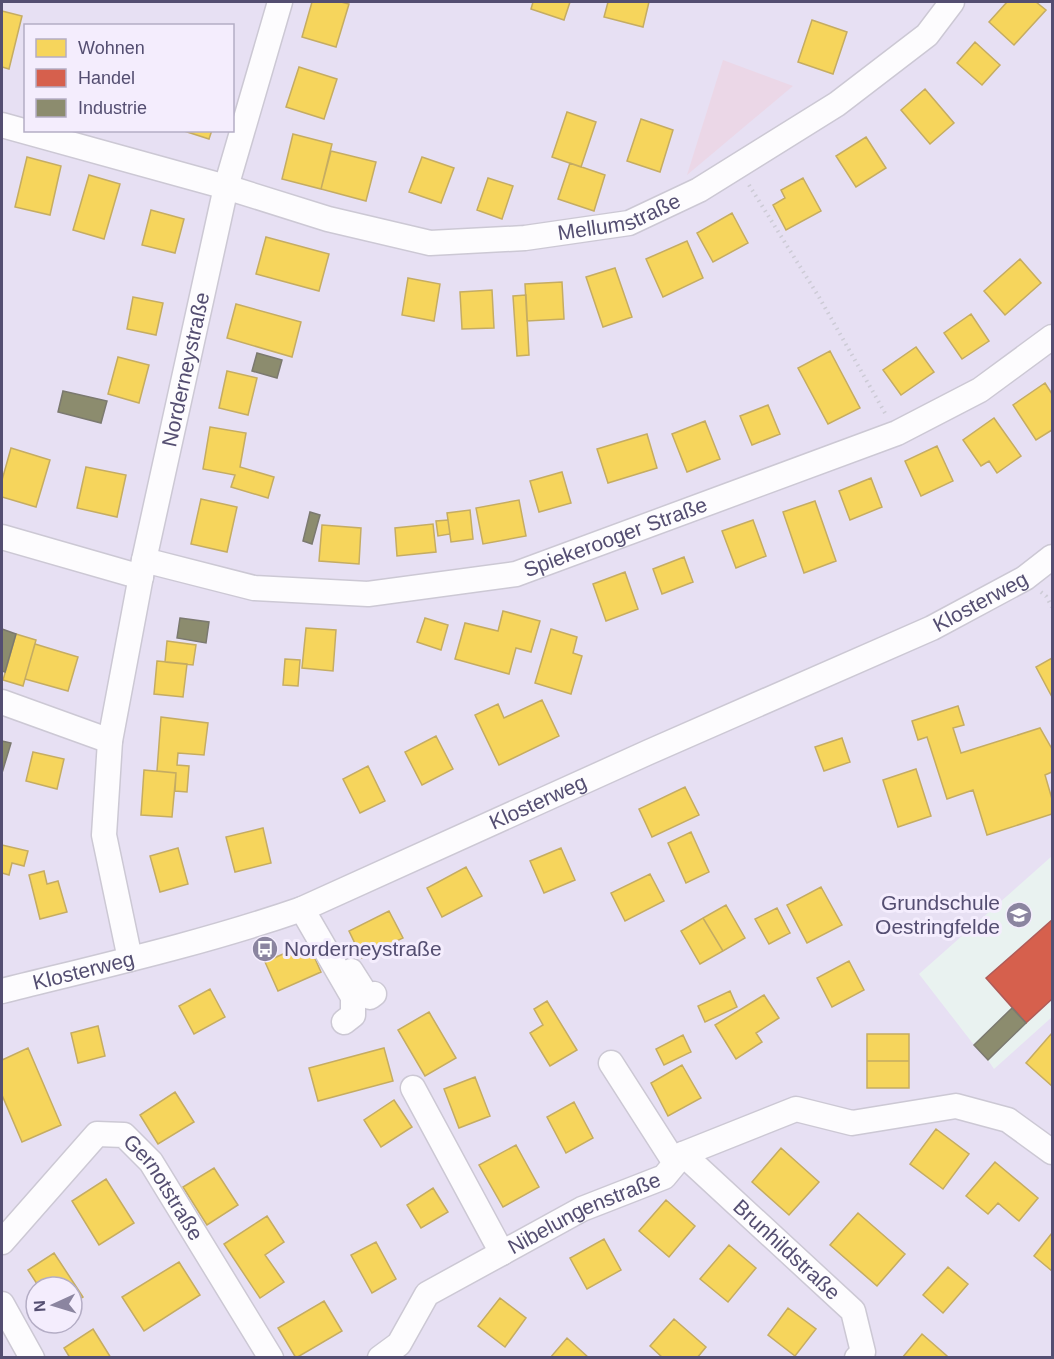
<svg xmlns="http://www.w3.org/2000/svg" width="1054" height="1359" font-family="Helvetica,sans-serif">
<style>
.residential{fill:#e7e0f3;fill-rule:evenodd}
.education{fill:#e9f2f0}
.green{fill:#ebd7e7}
.homes{fill:#f6d55c;stroke:#c5ac62;stroke-width:1.5}
.shops{fill:#d6604d;stroke:#af5b58;stroke-width:1.5}
.industry{fill:#8c8c6e;stroke:#7b796f;stroke-width:1.5}
.lines{fill:none;stroke-linecap:round;stroke-linejoin:round}
.minor-casing{stroke:#ccc8d4;stroke-width:27}
.path{stroke:#cdcbd6;stroke-width:4;stroke-dasharray:1.5 4.5;stroke-linecap:butt}
.minor{stroke:#fdfcfe;stroke-width:24}
.labels{text-anchor:middle;stroke-width:6;stroke-linejoin:round;paint-order:stroke}
.street-label{font-size:21px;fill:#544e71;stroke:#f4edfd}
.poi-label{font-size:21px;fill:#544e71;stroke:#f4edfd;text-anchor:end}
</style>
<rect width="100%" height="100%" fill="#f0ebf6"/>
<path class="residential" d="M 2,2 L 1052,2 L 1052,1357 L 2,1357 ZM 26,26 L 232,26 L 232,130 L 26,130 ZM 36,1287 L 72,1287 L 72,1323 L 36,1323 Z"/>
<path class="education" d="M 1052,856 L 1052,1017 L 994,1069 L 988,1060 L 974,1045 L 919,974 Z"/>
<path class="green" d="M 723,60 L 793,86 L 687,175 Z"/>
<path class="homes" d="M 312,2 L 341,2 L 349,4 L 336,47 L 302,37 Z
M 533,2 L 570,2 L 564,20 L 531,9 Z
M 608,2 L 649,2 L 643,27 L 604,17 Z
M 1007,2 L 1036,2 L 1046,10 L 1014,45 L 989,22 Z
M 2,11 L 22,16 L 9,69 L 2,67 Z
M 812,20 L 847,32 L 833,74 L 798,62 Z
M 975,42 L 1000,65 L 982,85 L 957,63 Z
M 299,67 L 337,79 L 324,119 L 286,107 Z
M 925,89 L 954,123 L 930,144 L 901,110 Z
M 567,112 L 596,122 L 581,167 L 552,157 Z
M 641,119 L 673,130 L 660,172 L 627,161 Z
M 181,130 L 212,130 L 209,139 Z
M 293,134 L 332,144 L 321,189 L 282,179 Z
M 866,137 L 886,168 L 856,187 L 836,156 Z
M 331,151 L 376,162 L 366,201 L 321,189 Z
M 27,157 L 61,166 L 50,215 L 15,207 Z
M 422,157 L 454,168 L 441,203 L 409,192 Z
M 570,163 L 605,175 L 594,211 L 558,199 Z
M 89,175 L 120,184 L 104,239 L 73,230 Z
M 488,178 L 513,186 L 502,219 L 477,210 Z
M 803,178 L 821,211 L 786,230 L 773,205 L 785,198 L 781,190 Z
M 151,210 L 184,219 L 175,253 L 142,245 Z
M 732,213 L 748,243 L 713,262 L 697,233 Z
M 266,237 L 329,254 L 319,291 L 256,274 Z
M 687,241 L 703,278 L 663,297 L 646,259 Z
M 1020,259 L 1041,283 L 1005,315 L 984,291 Z
M 615,268 L 632,317 L 603,327 L 586,277 Z
M 408,278 L 440,284 L 434,321 L 402,315 Z
M 562,282 L 564,319 L 527,321 L 525,284 Z
M 492,290 L 494,328 L 462,329 L 460,292 Z
M 526,295 L 529,355 L 517,356 L 513,296 Z
M 133,297 L 163,303 L 156,335 L 127,329 Z
M 236,304 L 301,322 L 292,357 L 227,338 Z
M 971,314 L 989,341 L 962,359 L 944,333 Z
M 916,347 L 934,372 L 901,395 L 883,370 Z
M 830,351 L 860,408 L 828,424 L 798,368 Z
M 118,357 L 149,365 L 139,403 L 108,394 Z
M 227,371 L 257,378 L 248,415 L 219,408 Z
M 1045,383 L 1052,394 L 1052,430 L 1036,440 L 1013,405 Z
M 768,405 L 780,434 L 752,445 L 740,416 Z
M 994,418 L 1021,456 L 997,473 L 989,461 L 981,466 L 963,440 Z
M 705,421 L 720,459 L 687,472 L 672,434 Z
M 210,427 L 246,433 L 240,467 L 274,477 L 268,498 L 231,487 L 235,475 L 203,469 Z
M 647,434 L 657,468 L 608,483 L 597,449 Z
M 937,446 L 953,481 L 921,496 L 905,461 Z
M 11,448 L 50,460 L 36,507 L 2,497 L 2,480 Z
M 86,467 L 126,475 L 117,517 L 77,508 Z
M 562,472 L 571,503 L 539,512 L 530,481 Z
M 871,478 L 882,507 L 850,520 L 839,491 Z
M 201,499 L 237,507 L 227,552 L 191,544 Z
M 519,500 L 526,536 L 483,544 L 476,508 Z
M 815,501 L 836,561 L 804,573 L 783,512 Z
M 470,510 L 473,539 L 451,542 L 447,513 Z
M 448,520 L 450,534 L 438,536 L 436,521 Z
M 753,520 L 766,556 L 736,568 L 722,531 Z
M 433,524 L 436,552 L 397,556 L 395,528 Z
M 322,525 L 361,528 L 359,564 L 319,561 Z
M 684,557 L 693,582 L 662,594 L 653,569 Z
M 625,572 L 638,609 L 606,621 L 593,584 Z
M 503,611 L 540,621 L 531,652 L 516,648 L 509,674 L 455,659 L 465,623 L 498,631 Z
M 425,618 L 448,625 L 441,650 L 417,642 Z
M 306,628 L 336,630 L 333,671 L 302,668 Z
M 551,629 L 577,637 L 573,653 L 582,656 L 571,694 L 535,683 Z
M 16,634 L 36,640 L 23,686 L 3,680 Z
M 167,641 L 196,645 L 193,665 L 165,662 Z
M 35,644 L 78,657 L 68,691 L 25,679 Z
M 1052,658 L 1052,697 L 1036,667 Z
M 285,659 L 300,660 L 298,686 L 283,685 Z
M 157,661 L 187,664 L 183,697 L 154,694 Z
M 542,700 L 559,736 L 499,765 L 475,715 L 498,704 L 504,718 Z
M 958,706 L 964,725 L 953,728 L 961,753 L 1040,728 L 1052,749 L 1052,772 L 1045,775 L 1052,799 L 1052,814 L 987,835 L 973,790 L 947,799 L 927,737 L 918,740 L 912,721 Z
M 161,717 L 208,723 L 204,755 L 178,753 L 177,765 L 189,766 L 187,792 L 175,791 L 176,773 L 157,771 Z
M 436,736 L 453,769 L 422,785 L 405,752 Z
M 842,738 L 850,762 L 824,771 L 815,747 Z
M 33,752 L 64,759 L 57,789 L 26,781 Z
M 368,766 L 385,801 L 360,813 L 343,779 Z
M 916,769 L 931,816 L 898,827 L 883,780 Z
M 144,770 L 176,773 L 172,817 L 141,815 Z
M 685,787 L 699,815 L 652,837 L 639,809 Z
M 263,828 L 271,863 L 235,872 L 226,837 Z
M 691,832 L 709,872 L 686,883 L 668,843 Z
M 2,845 L 28,851 L 24,866 L 12,863 L 9,875 L 2,873 Z
M 178,848 L 188,884 L 160,892 L 150,856 Z
M 561,848 L 575,880 L 544,893 L 530,861 Z
M 466,867 L 482,896 L 442,917 L 427,888 Z
M 44,871 L 47,884 L 58,881 L 67,912 L 40,919 L 29,875 Z
M 650,874 L 664,901 L 625,921 L 611,893 Z
M 821,887 L 842,925 L 807,943 L 787,905 Z
M 726,905 L 745,938 L 723,951 L 703,918 Z
M 777,908 L 790,933 L 769,944 L 755,919 Z
M 389,911 L 403,938 L 362,958 L 349,931 Z
M 703,918 L 723,951 L 700,964 L 681,931 Z
M 308,943 L 321,972 L 278,991 L 265,962 Z
M 849,961 L 864,990 L 832,1007 L 817,978 Z
M 210,989 L 225,1017 L 194,1034 L 179,1006 Z
M 730,991 L 737,1007 L 705,1022 L 698,1006 Z
M 764,995 L 779,1018 L 756,1033 L 762,1042 L 736,1059 L 715,1025 Z
M 547,1001 L 577,1050 L 550,1066 L 530,1033 L 543,1025 L 534,1009 Z
M 429,1012 L 456,1058 L 425,1076 L 398,1030 Z
M 98,1026 L 105,1056 L 78,1063 L 71,1033 Z
M 1052,1033 L 1052,1086 L 1026,1063 Z
M 867,1034 L 909,1034 L 909,1061 L 867,1061 Z
M 683,1035 L 691,1052 L 664,1065 L 656,1049 Z
M 28,1048 L 61,1125 L 22,1142 L 2,1095 L 2,1060 Z
M 384,1048 L 393,1081 L 318,1101 L 309,1068 Z
M 867,1061 L 909,1061 L 909,1088 L 867,1088 Z
M 682,1065 L 701,1098 L 668,1116 L 651,1083 Z
M 475,1077 L 490,1116 L 459,1128 L 444,1089 Z
M 175,1092 L 194,1122 L 158,1144 L 140,1115 Z
M 394,1100 L 412,1127 L 381,1147 L 364,1120 Z
M 574,1102 L 593,1138 L 566,1153 L 547,1117 Z
M 936,1129 L 969,1154 L 943,1189 L 910,1164 Z
M 516,1145 L 539,1187 L 503,1207 L 479,1165 Z
M 781,1148 L 819,1182 L 789,1215 L 752,1182 Z
M 995,1162 L 1038,1198 L 1019,1221 L 998,1203 L 988,1214 L 966,1196 Z
M 214,1168 L 238,1205 L 207,1225 L 183,1187 Z
M 106,1179 L 134,1223 L 99,1245 L 72,1201 Z
M 433,1188 L 448,1212 L 421,1228 L 407,1205 Z
M 666,1200 L 695,1226 L 669,1257 L 639,1231 Z
M 858,1213 L 905,1254 L 877,1286 L 830,1245 Z
M 267,1216 L 284,1242 L 265,1255 L 284,1282 L 260,1298 L 224,1244 Z
M 1052,1233 L 1052,1271 L 1034,1256 Z
M 604,1239 L 621,1270 L 587,1289 L 570,1258 Z
M 376,1242 L 396,1279 L 372,1293 L 351,1255 Z
M 729,1245 L 756,1268 L 728,1302 L 700,1279 Z
M 54,1253 L 83,1297 L 72,1304 L 72,1287 L 39,1287 L 28,1270 Z
M 179,1262 L 200,1295 L 144,1331 L 122,1297 Z
M 948,1267 L 968,1284 L 943,1313 L 923,1295 Z
M 500,1298 L 526,1318 L 505,1347 L 478,1326 Z
M 324,1301 L 342,1331 L 296,1358 L 278,1328 Z
M 788,1308 L 816,1329 L 795,1356 L 768,1335 Z
M 674,1319 L 706,1347 L 697,1358 L 663,1358 L 650,1346 Z
M 93,1329 L 111,1358 L 70,1358 L 64,1348 Z
M 922,1334 L 947,1356 L 946,1358 L 902,1358 Z
M 567,1338 L 589,1358 L 550,1358 Z"/>
<path class="shops" d="M 1052,920 L 1052,999 L 1026,1023 L 986,978 Z"/>
<path class="industry" d="M 257,353 L 282,360 L 277,378 L 252,371 Z
M 63,391 L 107,401 L 101,423 L 58,412 Z
M 310,512 L 320,515 L 312,544 L 303,541 Z
M 180,618 L 209,622 L 206,643 L 177,638 Z
M 2,629 L 16,634 L 5,672 L 2,671 Z
M 2,741 L 11,743 L 2,773 Z
M 1012,1008 L 1026,1023 L 988,1060 L 974,1045 Z"/>
<g class="lines">
<g class="minor-casing">
<g id="minor">
<path id="s1" d="M 2,125 L 226,187 L 328,219 L 430,243 L 525,238 L 629,223 L 699,190 L 837,104 L 927,35 L 952,2"/>
<path d="M 2,537 L 141,577"/>
<path id="s2" d="M 144,560 L 254,588 L 368,594 L 516,574 L 897,433 L 980,390 L 1052,337"/>
<path d="M 2,702 L 110,741"/>
<path d="M 302,909 L 353,997 L 353,1015 L 344,1022"/>
<path id="s3" d="M 130,959 L 104,835 L 110,741 L 144,560 L 226,187 L 280,2"/>
<path d="M 351,971 L 365,993 L 370,997 L 374,994"/>
<path id="s4" d="M 2,991 C 102,966 204,943 302,909 L 649,752 L 932,628 L 1025,578 L 1052,557"/>
<path d="M 611,1063 L 675,1163"/>
<path d="M 413,1088 L 502,1253"/>
<path id="s5" d="M 683,1154 L 853,1311 L 863,1352 L 857,1358"/>
<path id="s6" d="M 2,1242 L 97,1134 L 124,1135 L 151,1162 L 271,1358"/>
<path d="M 2,1304 L 32,1358"/>
<path id="s7" d="M 380,1358 L 399,1344 L 427,1294 L 582,1209 L 664,1177 L 683,1154 L 796,1109 L 852,1123 L 956,1106 L 1008,1120 L 1052,1152"/>
</g>
</g>
<path class="path" d="M 749,185 L 819,297 L 885,413
M 1041,592 L 1046,596 L 1052,607"/>
<use href="#minor" class="minor"/>
</g>
<defs>
<g id="school-disc" transform="scale(1.35)"><circle r="9.5" fill="#8b85a0" stroke="#f4edfd"/><path d="M0-5L7-2L0 1L-7-2ZM-4 1L0 2.5L4 1V4Q0 6-4 4Z" fill="#fff"/></g>
<g id="bus-disc" transform="scale(1.35)"><circle r="9.5" fill="#8b85a0" stroke="#f4edfd"/><path d="M-5-6H5V4H4V6H2V4H-2V6H-4V4H-5ZM-3.5-4V0h7V-4ZM-3.5 1.2v1.5H-2V1.2ZM2 1.2v1.5H3.5V1.2Z" fill="#fff"/></g>
</defs>
<g fill-rule="evenodd">
<use href="#school-disc" x="1019" y="915"/>
<use href="#bus-disc" x="265" y="949"/>
</g>
<g class="labels">
<g class="street-label">
<text dy="7" stroke="none"><textPath href="#s1" startOffset="636">Mellumstraße</textPath></text>
<text dy="7" stroke="none"><textPath href="#s3" startOffset="600">Norderneystraße</textPath></text>
<text dy="7" stroke="none"><textPath href="#s2" startOffset="483">Spiekerooger Straße</textPath></text>
<text dy="7" stroke="none"><textPath href="#s4" startOffset="1056">Klosterweg</textPath></text>
<text dy="7" stroke="none"><textPath href="#s4" startOffset="570">Klosterweg</textPath></text>
<text dy="7" stroke="none"><textPath href="#s4" startOffset="84">Klosterweg</textPath></text>
<text dy="7" stroke="none"><textPath href="#s6" startOffset="237">Gernotstraße</textPath></text>
<text dy="7" stroke="none"><textPath href="#s7" startOffset="258">Nibelungenstraße</textPath></text>
<text dy="7" stroke="none"><textPath href="#s5" startOffset="141">Brunhildstraße</textPath></text>
</g>
<g class="poi-label">
<text x="1000" y="910">Grundschule<tspan x="1000" dy="24">Oestringfelde</tspan></text>
<text x="284" y="956" text-anchor="start">Norderneystraße</text>
</g>
</g>
<rect width="1054" height="1359" fill="none" stroke="#544e71" stroke-width="6"/>
<rect x="24" y="24" width="210" height="108" fill="#f4edfd" stroke="#b4adc5" stroke-width="1.5"/>
<rect x="36" y="39" width="30" height="18" fill="#f6d55c" stroke="#b4adc5" stroke-width="1.5"/>
<text x="78" y="54" font-size="18" fill="#544e71">Wohnen</text>
<rect x="36" y="69" width="30" height="18" fill="#d6604d" stroke="#b4adc5" stroke-width="1.5"/>
<text x="78" y="84" font-size="18" fill="#544e71">Handel</text>
<rect x="36" y="99" width="30" height="18" fill="#8c8c6e" stroke="#b4adc5" stroke-width="1.5"/>
<text x="78" y="114" font-size="18" fill="#544e71">Industrie</text>
<g transform="translate(54 1305) rotate(266)"><circle r="28" fill="#f4edfd" stroke="#b4adc5" stroke-width="1.5"/>
<path d="M0-4.5L10 22L0 15L-10 22Z" fill="#8b85a0"/>
<text y="-9" font-size="16" font-weight="bold" text-anchor="middle" fill="#544e71">N</text>
</g>
</svg>
